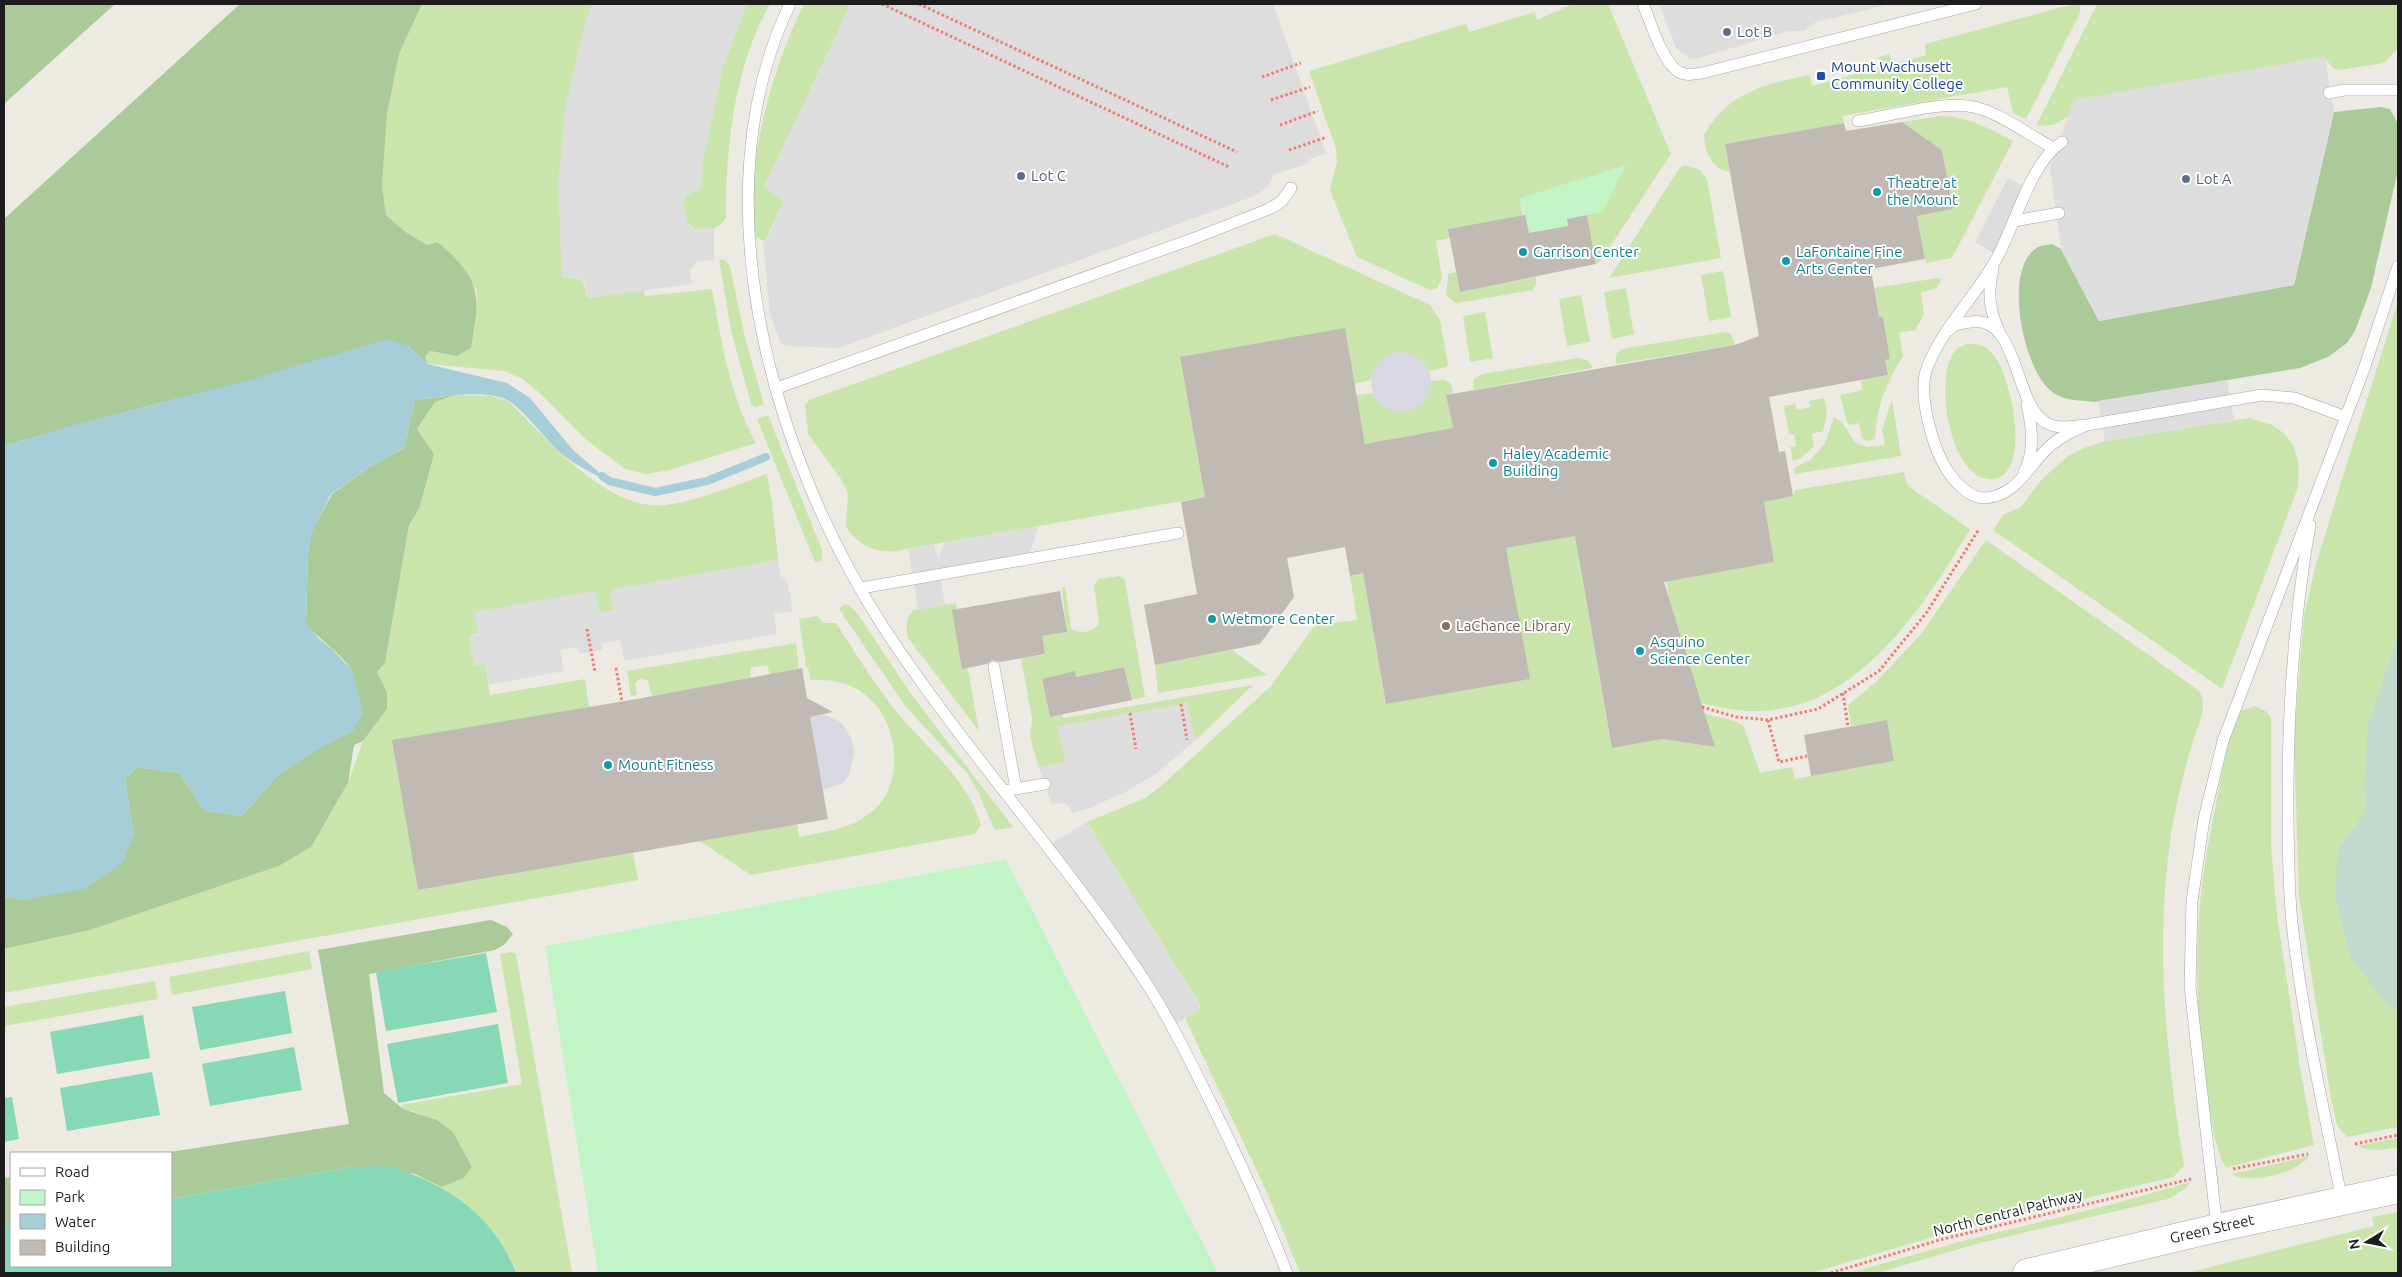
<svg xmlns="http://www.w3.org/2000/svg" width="2402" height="1277" font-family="Ubuntu,sans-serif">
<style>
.grass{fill:#c9e5ac}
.forest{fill:#aaca9a}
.wetland{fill:#c1dace}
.park{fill:#c2f5c5}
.pitch{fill:#86d8b6}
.parking{fill:#ddd}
.plaza{fill:#d8d8e3}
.water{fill:#a6ced8}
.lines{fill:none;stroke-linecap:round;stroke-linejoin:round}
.stream{stroke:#a6ced8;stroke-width:8}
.building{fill:#c1b9b3}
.service-casing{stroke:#a4a4a4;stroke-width:12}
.tertiary-casing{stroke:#a4a4a4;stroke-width:29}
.path{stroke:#f07b71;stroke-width:3;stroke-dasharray:2.5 2.5;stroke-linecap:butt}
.service{stroke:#fff;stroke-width:11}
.tertiary{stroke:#fff;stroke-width:28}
.service-dot{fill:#5c6f8a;stroke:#fff;stroke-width:2}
.transit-dot{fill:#1a4fb4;stroke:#fff;stroke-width:2}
.culture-dot{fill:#0f9aa8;stroke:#fff;stroke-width:2}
.education-dot{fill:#8d6e63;stroke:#fff;stroke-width:2}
.labels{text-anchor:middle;stroke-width:4;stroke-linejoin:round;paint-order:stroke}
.service-label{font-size:15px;fill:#4e5e75;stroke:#fff;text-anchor:start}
.transit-label{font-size:15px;fill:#164399;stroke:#fff;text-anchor:start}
.culture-label{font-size:15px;fill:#0d838f;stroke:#fff;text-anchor:start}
.education-label{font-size:15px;fill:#785e54;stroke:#fff;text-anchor:start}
.street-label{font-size:15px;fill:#1d1d1d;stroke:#fff}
</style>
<rect width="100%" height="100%" fill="#edeae3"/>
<path class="grass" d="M 422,4 L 592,4 L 584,28 L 565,110 L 562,277 C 583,278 583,278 588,298 L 644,290 L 645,296 L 712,289 C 721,340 730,396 756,443 L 669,470 L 646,474 L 625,469 L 584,438 L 543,396 L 524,380 L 505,371 L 427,364 L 424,356 L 430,351 L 457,356 L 471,348 L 475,326 L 477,290 L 439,242 L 427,245 L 407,233 L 386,215 L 382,186 L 387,114 L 399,54 Z
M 747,4 L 770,4 C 734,68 726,145 726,217 C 723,228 702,235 692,227 C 685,221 684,211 683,202 L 687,195 L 701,188 L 702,165 L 723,66 Z
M 804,4 L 851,4 L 764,188 L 781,198 L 783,203 L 766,239 L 763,241 L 756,237 C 744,165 772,68 804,4 Z
M 1573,4 L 1608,4 L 1671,154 L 1600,262 L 1596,264 L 1587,215 L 1520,199 L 1523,216 L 1448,229 L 1450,238 L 1436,241 L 1442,278 L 1437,288 L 1430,290 L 1357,257 L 1330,190 L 1337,162 L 1336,149 L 1309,71 L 1466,24 L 1469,32 L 1535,12 L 1537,20 Z
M 2074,4 L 2080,6 L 2080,13 L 2026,119 L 2013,113 L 2007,87 L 1842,116 L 1844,123 L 1725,144 L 1730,172 C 1711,169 1705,152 1704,135 C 1727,93 1765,84 1809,75 L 1812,86 L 1880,67 L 1879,57 L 1889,54 L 1893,65 L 1926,55 L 1925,44 Z
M 2097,4 L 2398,4 L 2398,48 L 2384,63 L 2340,70 L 2333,68 L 2324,57 L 2075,100 L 2069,116 L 2053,125 L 2036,126 Z
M 1940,116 C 1968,116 1989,129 2013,141 L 1952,258 L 1926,263 L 1917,216 L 1953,209 L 1942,150 L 1902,122 Z
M 1685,165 L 1700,170 L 1707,179 L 1721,258 L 1609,278 L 1680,167 Z
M 1275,234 L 1430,305 L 1440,320 L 1448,365 L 1446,367 L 1429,371 L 1423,361 L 1372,373 L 1370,380 L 1354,384 L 1180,358 L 1205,497 L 895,551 C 874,553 858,545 846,527 L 848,493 L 841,479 L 808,434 L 805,405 L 809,400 Z
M 719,259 L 725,260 L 730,266 L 745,338 L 764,405 L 755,407 L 751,404 L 731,330 Z
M 1723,271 L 1731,317 L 1709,321 L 1701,275 Z
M 1456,272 L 1460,291 L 1536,277 L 1536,285 L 1533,290 L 1457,303 C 1440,296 1449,288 1448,274 Z
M 1938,278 L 1941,280 L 1937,288 L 1921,292 L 1924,315 L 1915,330 L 1899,333 L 1903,356 C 1893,371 1881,397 1878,415 C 1876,422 1876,431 1875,439 L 1867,441 L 1862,438 L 1859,423 L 1850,425 L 1847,423 L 1840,395 L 1862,390 L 1861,380 L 1888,375 L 1885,360 L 1890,359 L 1883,317 L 1879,317 L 1874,288 Z
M 1626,288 L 1634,334 L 1612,339 L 1604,292 Z
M 1581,295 L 1590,342 L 1567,346 L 1559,299 Z
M 2398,301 L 2398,635 L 2364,785 L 2366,810 L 2338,849 L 2388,1006 L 2398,1011 L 2398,1127 L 2347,1137 L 2337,1125 L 2331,1098 L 2299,897 L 2294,738 L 2304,616 L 2315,568 L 2344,473 Z
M 1485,312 L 1493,358 L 1470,362 L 1463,316 Z
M 1726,332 L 1731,334 L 1735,345 L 1616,364 C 1615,355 1617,351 1626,348 Z
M 1967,344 C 1976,344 1982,344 1989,350 C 2011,367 2033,473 1994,479 C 1950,485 1931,373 1957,349 C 1959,347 1965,345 1967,344 Z
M 1578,358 L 1589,361 L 1593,368 L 1473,390 L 1474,379 L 1482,374 Z
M 1444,380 L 1451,383 L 1453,394 L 1446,395 L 1454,434 C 1423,430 1395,438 1366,447 L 1356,395 L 1372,393 L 1375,398 L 1431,386 L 1431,381 Z
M 455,395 L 491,396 L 508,401 C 545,436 595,498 650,505 C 680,509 737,484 767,474 L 772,502 L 778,560 L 610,590 L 614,610 L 599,613 L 595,591 L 469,636 L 474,665 L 485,664 L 490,695 L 585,679 L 589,707 L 419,890 L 633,853 L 638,880 L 4,993 L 4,949 L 90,930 L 279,866 L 311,847 L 348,783 L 363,741 L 387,709 L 387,692 L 377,672 L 385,663 L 409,525 L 419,509 L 427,443 L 417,429 L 435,402 Z
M 1824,398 L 1827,414 L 1823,431 L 1812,434 L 1814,446 L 1801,458 L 1793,461 L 1790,447 L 1796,446 L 1794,434 L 1789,434 L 1784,406 L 1795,404 L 1797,410 L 1810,407 L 1809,401 Z
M 1892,399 L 1901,456 L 1795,474 L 1794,468 L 1810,460 L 1825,443 L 1834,417 C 1857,430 1844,453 1885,445 L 1882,430 Z
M 768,415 L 822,550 L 822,561 L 815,562 L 757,419 Z
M 2250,418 C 2257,421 2265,422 2272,425 C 2297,438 2302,465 2297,490 L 2222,689 L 1993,530 L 2003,515 L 2021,507 L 2041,480 L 2068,456 L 2084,448 L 2105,441 Z
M 1904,472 L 1908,486 L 1970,529 C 1925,605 1858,710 1758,711 C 1738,712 1720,707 1701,703 L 1669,598 L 1663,556 L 1677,579 L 1774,562 L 1764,502 L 1793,496 L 1795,490 Z
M 1617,528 L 1579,561 L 1612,748 L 1662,739 L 1714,747 L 1705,714 L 1732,720 L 1743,725 L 1760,773 L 1792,767 L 1795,779 L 1894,761 L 1887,720 L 1851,726 L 1848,705 L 1876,682 L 1921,634 L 1986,540 L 2198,690 C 2201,694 2203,698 2203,704 C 2203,717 2196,731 2192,744 C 2184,772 2177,800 2172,829 C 2154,942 2166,1053 2184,1166 L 2173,1177 L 1960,1229 L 1811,1273 L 1300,1273 L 1269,1197 L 1185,1018 L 1201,1007 L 1087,822 L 1145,798 L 1161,786 L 1271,686 L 1322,615 L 1324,624 L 1357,620 L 1350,576 L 1363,573 L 1386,704 L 1529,679 L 1506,548 Z
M 1120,576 L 1125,580 L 1145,697 L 1132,700 L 1124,667 L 1076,677 L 1074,672 L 1042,679 L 1050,717 L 1062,715 L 1063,718 L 1253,685 L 1198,738 L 1058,726 L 1065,758 L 1064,762 L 1046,767 L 1038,765 L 1030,737 L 1032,719 L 1021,658 L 1045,655 L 1042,636 L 1066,632 L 1062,588 L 1065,586 L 1071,628 C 1080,635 1093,632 1099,624 L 1094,585 L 1099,579 Z
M 956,603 L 979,731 L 908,638 C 906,627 905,618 914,610 Z
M 844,604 L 850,606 L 858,614 L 911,694 L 1013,827 L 997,830 L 994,828 L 978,792 L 967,773 L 906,707 L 839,609 Z
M 817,616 L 823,623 L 836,623 C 857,655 877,689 902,718 C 931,752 968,780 981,825 L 975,834 L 751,875 L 700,841 L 797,824 L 799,837 C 827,831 852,829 874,810 C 906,781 898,718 864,694 C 849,682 829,679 810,680 L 808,667 L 802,669 L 806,667 L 799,619 Z
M 796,643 L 799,668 L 770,675 L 767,665 L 750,668 L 751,678 L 652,697 L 648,681 L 641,678 L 635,683 L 637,695 L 631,696 L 627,671 Z
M 1232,650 L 1267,675 L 1158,693 L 1155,665 Z
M 2255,706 L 2267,712 L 2271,718 L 2271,846 L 2277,915 L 2300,1067 L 2314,1145 L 2226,1168 C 2214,1146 2212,1122 2208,1098 C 2198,1035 2194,968 2200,904 C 2203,869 2210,834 2217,799 C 2222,770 2227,738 2241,711 Z
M 309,951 L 312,969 L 172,995 L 169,977 Z
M 512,952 L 516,954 L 572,1273 L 516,1273 C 503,1238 473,1206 441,1187 L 464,1178 L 472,1167 L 453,1132 L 418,1113 L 403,1109 L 401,1105 L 522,1084 L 500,954 Z
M 155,981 L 158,999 L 4,1026 L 4,1007 Z
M 2398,1138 L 2398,1147 C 2383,1150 2372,1152 2358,1146 Z
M 2309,1156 C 2299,1173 2248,1185 2232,1174 Z
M 2190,1182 L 2185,1189 L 2168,1199 L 1980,1243 L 1877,1273 L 1849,1273 L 1959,1242 L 2117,1203 Z
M 2398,1212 L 2398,1273 L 2187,1273 L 2374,1226 L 2372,1217 Z"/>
<path class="forest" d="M 4,4 L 115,4 L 4,104 Z
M 240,4 L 422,4 L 399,54 L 387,114 L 382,186 L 386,215 L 407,233 L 427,245 L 438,242 C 481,280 481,293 471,348 L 457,356 L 430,351 L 425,356 L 427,364 L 408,346 C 272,375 137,406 4,446 L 4,219 Z
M 2381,107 L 2390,109 L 2398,124 L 2398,170 L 2371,288 L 2355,331 L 2347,343 L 2328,357 L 2300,368 L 2094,402 C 2078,400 2062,401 2050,390 C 2023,367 2004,274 2034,250 C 2039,245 2046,245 2052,244 L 2061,249 L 2099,321 L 2294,285 L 2334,112 Z
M 455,395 L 435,402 L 417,429 L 434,454 L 419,509 L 409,525 L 385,663 L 377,672 L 387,692 L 387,709 L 363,741 L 354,745 L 348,783 L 311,847 L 279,866 L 90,930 L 4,949 L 4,896 L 24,900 L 134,836 L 125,779 L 137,767 L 180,773 L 205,811 L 242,816 L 275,778 L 306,756 L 356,688 C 355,682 354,674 351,669 C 339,651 319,640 306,624 L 308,554 L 312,531 L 332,494 L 368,468 L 404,448 L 415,400 Z
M 491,920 L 507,927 L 513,934 L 504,945 L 495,950 L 369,974 L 384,1093 L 403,1109 L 437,1120 L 453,1132 L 472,1167 L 464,1178 L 441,1187 L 415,1174 L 351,1167 L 171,1199 L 171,1153 L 164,1153 L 349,1124 L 318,950 Z
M 11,1177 L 11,1227 L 4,1229 L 4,1178 Z"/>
<path class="wetland" d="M 2398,635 L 2398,1011 L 2388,1006 L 2350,957 L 2335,898 L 2338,849 L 2366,810 L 2364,785 L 2368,726 Z"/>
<path class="park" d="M 1626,165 L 1603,212 L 1567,219 L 1568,226 L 1529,233 L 1520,198 Z
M 1006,859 L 1218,1273 L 598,1273 L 545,946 Z"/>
<path class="pitch" d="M 486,953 L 497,1012 L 386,1031 L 376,972 Z
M 285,991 L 292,1033 L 200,1050 L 192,1007 Z
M 143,1015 L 150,1058 L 57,1074 L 50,1032 Z
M 498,1024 L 508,1083 L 398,1103 L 387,1044 Z
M 294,1047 L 302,1090 L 210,1106 L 202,1064 Z
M 152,1072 L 160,1115 L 67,1131 L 60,1088 Z
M 12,1097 L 19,1139 L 4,1142 L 4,1098 Z
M 387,1166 C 445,1182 494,1215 516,1273 L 4,1273 L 4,1229 L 11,1227 L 11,1266 L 171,1266 L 171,1199 L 351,1167 Z"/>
<path class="parking" d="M 592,4 L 747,4 L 723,66 L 702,165 L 701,188 L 687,195 L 683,202 L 686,219 L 693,229 L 714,228 L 714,260 L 697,262 L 690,270 L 692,284 L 588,298 L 585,283 L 579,278 L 562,277 L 558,187 L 565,110 L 584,28 Z
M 851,4 L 1273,4 L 1326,153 L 1308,160 L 1308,164 L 1274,174 L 1267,188 L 1252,197 L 839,348 L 785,346 L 781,344 L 770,314 L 763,241 L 767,239 L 783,203 L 781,198 L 764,189 Z
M 1659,4 L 1904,4 L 1887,5 L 1816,22 L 1804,31 L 1788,31 L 1696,59 L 1688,58 L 1676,48 Z
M 2325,57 L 2334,112 L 2294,285 L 2099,321 L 2061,249 L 2050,167 L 2074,100 Z
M 2008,178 L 2029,189 L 1998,256 L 1975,242 Z
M 2227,380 L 2234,420 L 2105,441 L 2098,401 Z
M 1039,526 L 1027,560 L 940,575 L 945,605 L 918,610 L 908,549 L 934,544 L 938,561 L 944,543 Z
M 778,560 L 781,579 L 787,579 L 793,611 L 774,614 L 777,634 L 624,661 L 620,640 L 602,643 L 603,650 L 580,654 L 578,647 L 560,650 L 564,671 L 489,685 L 485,664 L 474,665 L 469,636 L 478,634 L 474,612 L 595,591 L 599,613 L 614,610 L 610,590 Z
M 1187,703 L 1195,736 L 1198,738 L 1157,773 L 1124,793 L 1087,809 L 1073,813 L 1066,803 L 1052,804 L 1038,765 L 1046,767 L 1064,762 L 1065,758 L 1057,726 Z
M 1087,822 L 1201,1008 L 1172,1026 L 1047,846 Z"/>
<path class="plaza" d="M1371 382a30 30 0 1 1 60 0a30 30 0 1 1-60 0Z
M 821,715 L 828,716 L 841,722 L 851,738 L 854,752 L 849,775 L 843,783 L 823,790 L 810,717 Z"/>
<path class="water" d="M 387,339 L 408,346 L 427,364 L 507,383 L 530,398 L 573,450 L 609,481 C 593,474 575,465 562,454 C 546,441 524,409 507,400 C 483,389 441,397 415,400 L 404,448 L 368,468 L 331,494 L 312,532 L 308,554 L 306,623 L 318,638 L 332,649 L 352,670 L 363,712 L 353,731 L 306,756 L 275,778 L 242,816 L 205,811 L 180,773 L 137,767 L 125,779 L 134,836 L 123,862 L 84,889 L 24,900 L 4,896 L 4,446 L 71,426 L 246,381 Z"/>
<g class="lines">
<path class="stream" d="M 602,476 L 609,481 L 655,492 L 707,481 L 766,457"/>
</g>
<path class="building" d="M 1902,122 L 1942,150 L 1953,209 L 1917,216 L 1925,259 L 1871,269 L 1879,317 L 1883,317 L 1890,359 L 1885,360 L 1888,375 L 1769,397 L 1779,452 L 1785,451 L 1793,496 L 1764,502 L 1774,562 L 1664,582 L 1715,747 L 1662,739 L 1612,748 L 1575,536 L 1506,548 L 1530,679 L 1386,704 L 1363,573 L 1350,576 L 1345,547 L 1287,558 L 1294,597 L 1260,644 L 1155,665 L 1144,605 L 1197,594 L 1181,502 L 1205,497 L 1180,357 L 1345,328 L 1365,444 L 1453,428 L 1446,395 L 1735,345 L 1759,336 L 1725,144 L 1844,123 L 1846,131 Z
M 1525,215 L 1529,233 L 1568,226 L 1567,219 L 1587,215 L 1596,264 L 1460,292 L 1448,229 Z
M 1060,591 L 1067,632 L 1042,636 L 1045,654 L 1000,662 L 992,660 L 987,664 L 962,669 L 952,610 Z
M 1124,667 L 1132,700 L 1050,717 L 1042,679 L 1075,671 L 1076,677 Z
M 802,668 L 807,698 L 833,712 L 810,717 L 828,819 L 418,890 L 392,740 L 637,699 Z
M 1887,720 L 1894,761 L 1811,776 L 1804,735 Z"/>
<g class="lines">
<g class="service-casing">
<path id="service" d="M 790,4 C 697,197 773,457 884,628 C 964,750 1063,857 1143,978 C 1168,1016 1188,1057 1208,1097 C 1237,1155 1264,1213 1287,1273
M 1643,4 C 1650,20 1663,64 1679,72 C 1686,76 1695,74 1702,73 L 1976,4
M 2329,93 L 2344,90 L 2398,90
M 1858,121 C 1888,116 1939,102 1968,106 C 1995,109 2029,135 2053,148
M 2062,142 C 2031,162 2015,224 1998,256 C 1978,295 1942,327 1927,368 C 1917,395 1933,450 1949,473 C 1956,483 1971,499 1985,498 C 2018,495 2026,468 2048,448 C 2059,437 2073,431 2087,425
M 2014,221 L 2059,213
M 1993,270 C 1987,291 1990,312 1999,331
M 1949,330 C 1955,324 1962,323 1970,322 C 2019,314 2013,402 2045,422 C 2057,430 2073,426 2087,425 L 2262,395 L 2294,398 L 2346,417
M 777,388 L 1195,238 L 1269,209 L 1282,201 L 1291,188
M 2024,472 C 2035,453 2032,425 2027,405
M 2310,525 C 2294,616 2288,706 2288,798 C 2288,840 2288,882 2292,923 C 2302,1016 2324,1109 2342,1201
M 861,588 L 1178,533
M 994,667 L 1016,789
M 1009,790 L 1045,784
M 2217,1228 L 2190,987 L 2192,901 L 2204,819 L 2223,741 L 2364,369 L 2398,266"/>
</g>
<g class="tertiary-casing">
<path id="tertiary" d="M 2027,1273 L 2217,1228 L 2398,1189"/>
</g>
<path class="path" d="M 882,4 L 1229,167
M 919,4 L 1237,152
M 1262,77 L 1301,63
M 1271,100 L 1310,87
M 1280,125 L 1318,111
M 1289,150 L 1327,137
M 587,629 L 595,672
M 616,668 L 622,702
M 1843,693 L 1848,727
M 1181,704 L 1187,740
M 1702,707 L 1736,717 L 1768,720 L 1818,709 L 1879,671 L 1927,612 L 1979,529
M 1130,713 L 1136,749
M 1768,720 L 1779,762 L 1807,756
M 2355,1144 L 2398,1135
M 2233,1169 L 2308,1154
M 1831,1273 L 1939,1240 L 2191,1179"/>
<use href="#service" class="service"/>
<use href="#tertiary" class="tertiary"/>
</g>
<g class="service-dot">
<circle cx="1727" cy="32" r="5"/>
<circle cx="1021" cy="176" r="5"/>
<circle cx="2186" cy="179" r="5"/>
</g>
<rect class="transit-dot" x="1816" y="71" width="10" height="10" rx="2.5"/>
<g class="culture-dot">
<circle cx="1877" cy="192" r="5"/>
<circle cx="1523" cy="252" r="5"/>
<circle cx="1786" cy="261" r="5"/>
<circle cx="1493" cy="463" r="5"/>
<circle cx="1212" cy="619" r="5"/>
<circle cx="1640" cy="651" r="5"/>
<circle cx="608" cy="765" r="5"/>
</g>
<circle class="education-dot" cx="1446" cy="626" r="5"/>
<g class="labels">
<g class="service-label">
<text x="1737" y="37">Lot B</text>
<text x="1031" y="181">Lot C</text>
<text x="2196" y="184">Lot A</text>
</g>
<g class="transit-label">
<text x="1831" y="72">Mount Wachusett<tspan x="1831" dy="17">Community College</tspan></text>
</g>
<g class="culture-label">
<text x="1887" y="188">Theatre at<tspan x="1887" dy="17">the Mount</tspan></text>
<text x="1533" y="257">Garrison Center</text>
<text x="1796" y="257">LaFontaine Fine<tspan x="1796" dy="17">Arts Center</tspan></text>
<text x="1503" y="459">Haley Academic<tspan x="1503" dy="17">Building</tspan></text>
<text x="1222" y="624">Wetmore Center</text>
<text x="1650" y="647">Asquino<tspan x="1650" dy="17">Science Center</tspan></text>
<text x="618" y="770">Mount Fitness</text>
</g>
<g class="education-label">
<text x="1456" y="631">LaChance Library</text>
</g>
<g class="street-label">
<text transform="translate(2008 1213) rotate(-14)" y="5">North Central Pathway</text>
<text transform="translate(2212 1229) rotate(-13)" y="5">Green Street</text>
</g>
</g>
<rect width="2402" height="1277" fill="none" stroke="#1d1d1d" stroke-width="10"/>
<rect x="10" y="1152" width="162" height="115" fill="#ffffff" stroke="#a5a5a5"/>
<rect x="20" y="1168" width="25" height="8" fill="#ffffff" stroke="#a5a5a5"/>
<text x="55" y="1177" font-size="15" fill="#1d1d1d">Road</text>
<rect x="20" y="1190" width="25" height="15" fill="#c2f5c5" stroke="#a5a5a5"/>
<text x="55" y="1202" font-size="15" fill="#1d1d1d">Park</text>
<rect x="20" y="1214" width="25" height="15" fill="#a6ced8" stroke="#a5a5a5"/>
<text x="55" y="1227" font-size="15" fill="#1d1d1d">Water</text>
<rect x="20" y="1240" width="25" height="15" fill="#c1b9b3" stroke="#a5a5a5"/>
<text x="55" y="1252" font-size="15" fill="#1d1d1d">Building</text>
<g transform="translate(2367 1242) rotate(260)" stroke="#ffffff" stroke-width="4" paint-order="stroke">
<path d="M0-4L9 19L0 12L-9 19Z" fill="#1d1d1d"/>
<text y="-8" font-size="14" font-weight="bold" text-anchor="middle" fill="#1d1d1d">N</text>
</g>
</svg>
